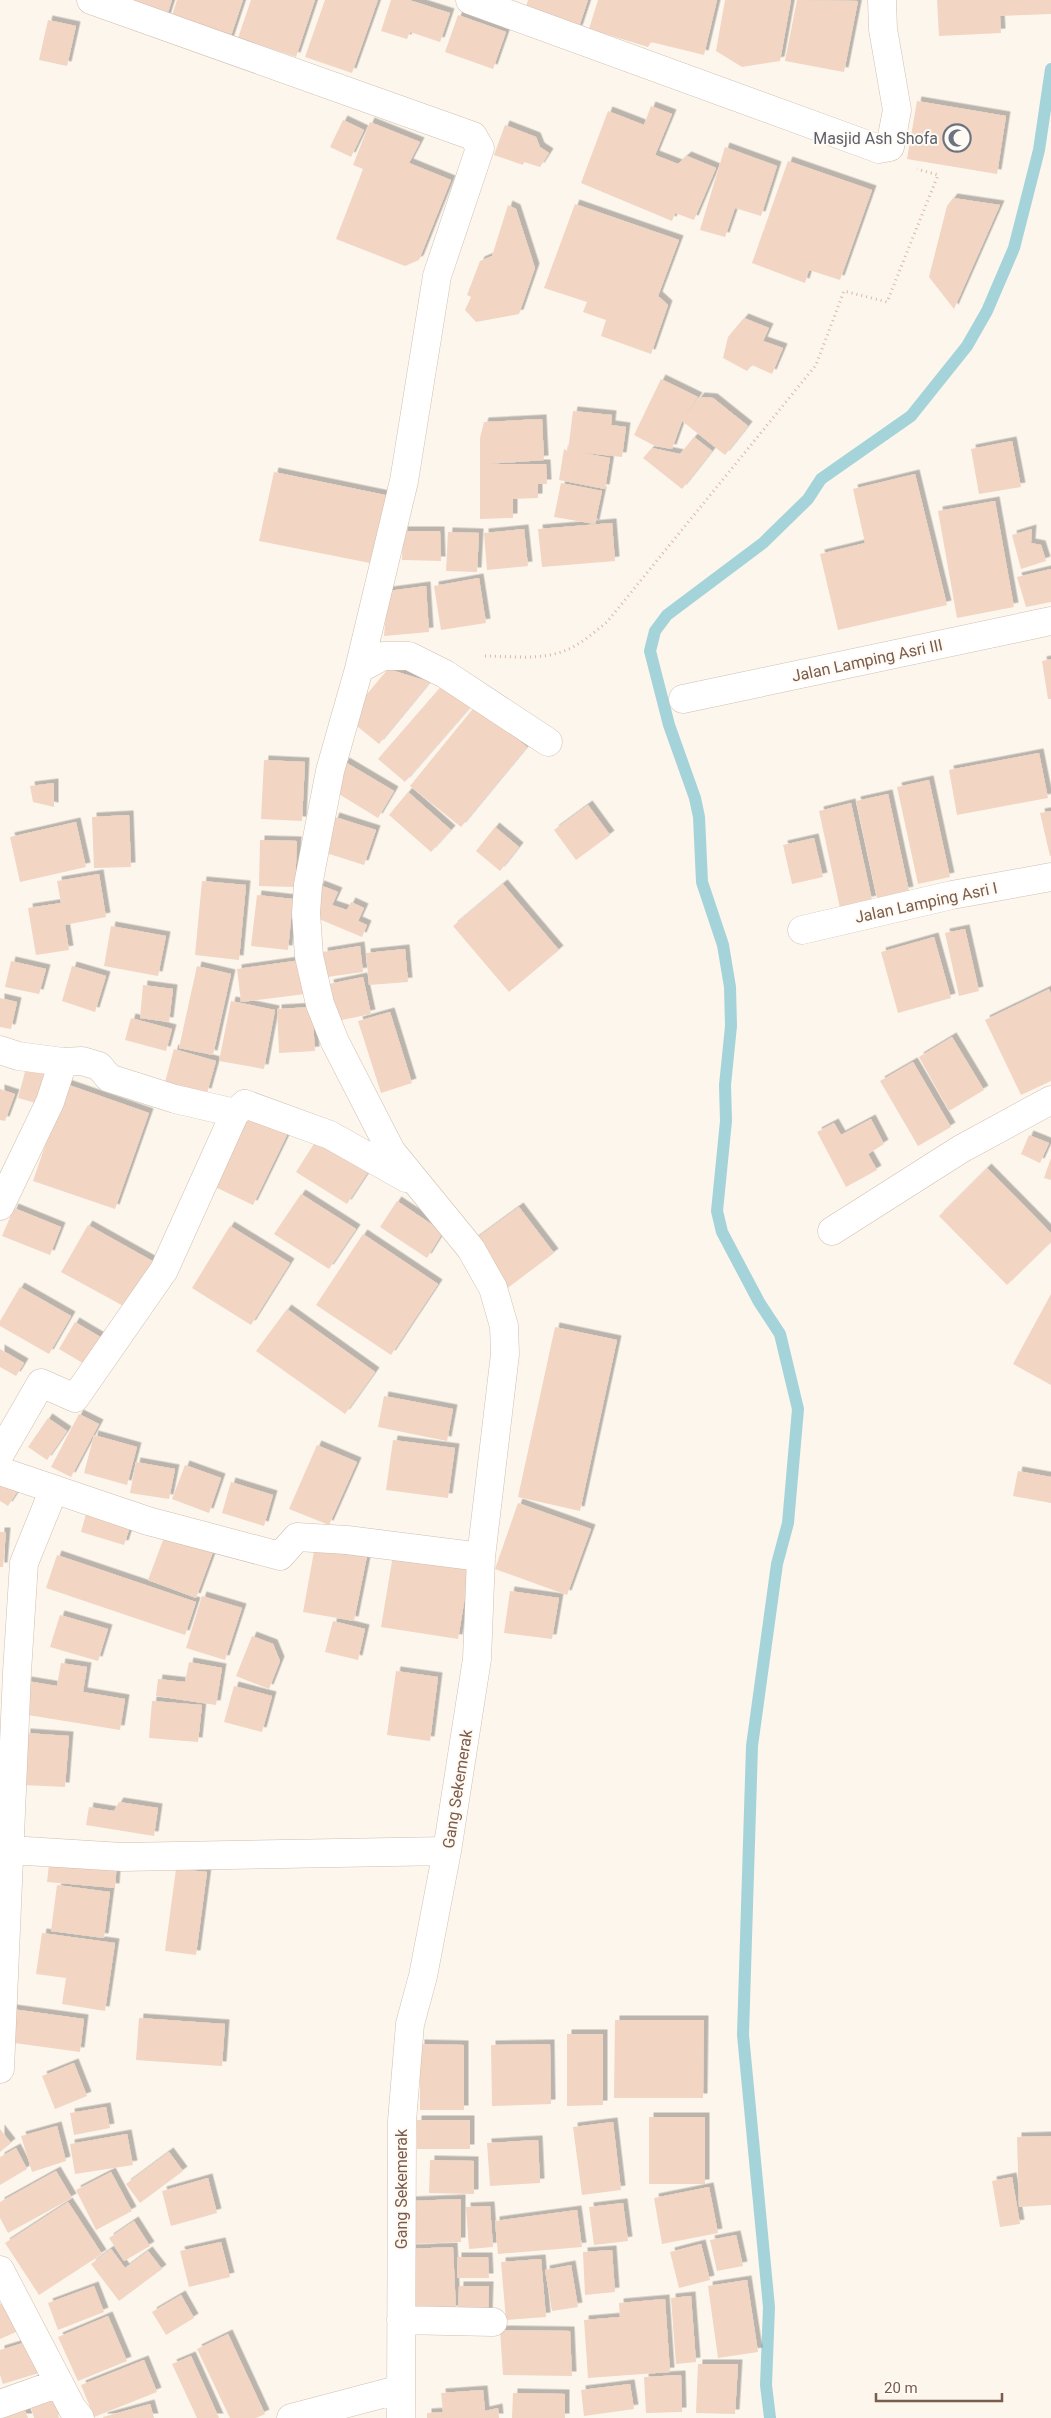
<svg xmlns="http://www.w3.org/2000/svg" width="1051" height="2418" font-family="Roboto,sans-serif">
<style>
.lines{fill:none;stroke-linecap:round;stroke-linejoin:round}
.stream{stroke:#a5d3da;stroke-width:12}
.building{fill:#f3d5c3;filter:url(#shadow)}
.street-casing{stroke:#d1beb0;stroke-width:29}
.path{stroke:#d9b8a5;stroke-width:3;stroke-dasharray:1 4;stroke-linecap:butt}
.street{stroke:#fff;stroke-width:28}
.labels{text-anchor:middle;stroke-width:4;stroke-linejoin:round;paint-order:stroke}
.worship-label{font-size:16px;fill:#5b616d;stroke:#fffaf3;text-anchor:end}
.street-label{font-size:16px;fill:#7a5c4d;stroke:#fffaf3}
</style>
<defs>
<filter id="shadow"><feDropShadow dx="4.5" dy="-4.5" stdDeviation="0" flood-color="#0004"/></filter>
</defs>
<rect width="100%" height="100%" fill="#fdf6ec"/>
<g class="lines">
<path class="stream" d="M 770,2418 L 766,2385 L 769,2307 L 743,2035 L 752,1746 L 777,1564 L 788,1523 L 798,1409 L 780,1334 L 759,1302 L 722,1232 L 717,1211 L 726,1121 L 725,1085 L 731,1026 L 730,987 L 723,945 L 702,882 L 699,817 L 695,798 L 669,725 L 650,651 L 655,631 L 667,615 L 763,543 L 808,499 L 821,479 L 911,416 L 967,346 L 987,311 L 1014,248 L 1039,150 L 1051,69"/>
</g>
<path class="building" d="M 103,0 L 172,0 L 165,22 Z
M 177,0 L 243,0 L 229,42 L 170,22 Z
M 251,0 L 315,0 L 296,57 L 238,38 Z
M 325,0 L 378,0 L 352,73 L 305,57 Z
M 391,0 L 409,0 L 450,13 L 440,42 L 410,32 L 407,39 L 381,31 Z
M 528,0 L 588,0 L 578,30 L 524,13 Z
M 598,0 L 717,0 L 704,55 L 651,42 L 648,47 L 589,29 Z
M 725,0 L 791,0 L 780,61 L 742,67 L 716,51 Z
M 797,0 L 858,1 L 844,72 L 785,61 Z
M 937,0 L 1051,0 L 1051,14 L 1000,16 L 1001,33 L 939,36 Z
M 458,15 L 506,32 L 493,69 L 445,52 Z
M 48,20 L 76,26 L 67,66 L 39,60 Z
M 917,101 L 1006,116 L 997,174 L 907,159 Z
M 651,106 L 672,114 L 655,155 L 678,164 L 687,156 L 716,168 L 694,220 L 675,213 L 672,221 L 581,183 L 608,111 L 644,125 Z
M 343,120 L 364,130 L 351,157 L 330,147 Z
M 370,122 L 420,142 L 409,163 L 451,180 L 419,260 L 405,266 L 336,239 L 363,169 L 353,165 Z
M 505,125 L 536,137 L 540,147 L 549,153 L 540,167 L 524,162 L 523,165 L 494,155 Z
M 725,147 L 777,166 L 761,216 L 735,208 L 725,237 L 700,230 Z
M 788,161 L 872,190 L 840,280 L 809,270 L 805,283 L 752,263 Z
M 953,198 L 1000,205 L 954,309 L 929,277 L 947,206 Z
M 575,204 L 679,240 L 658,296 L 668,305 L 651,354 L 601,336 L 606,320 L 583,312 L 587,302 L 544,288 Z
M 508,205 L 516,209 L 535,268 L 519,314 L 476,322 L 465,310 L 471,297 L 467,295 L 480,261 L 492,256 Z
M 744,318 L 769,328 L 763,341 L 783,348 L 772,374 L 752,365 L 747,371 L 723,358 L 728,337 Z
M 661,379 L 698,397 L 685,416 L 700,397 L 713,398 L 748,426 L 725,455 L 682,421 L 672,449 L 655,446 L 634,435 Z
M 573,411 L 612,415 L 611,425 L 626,427 L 622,457 L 578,452 L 610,458 L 605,489 L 559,480 L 564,449 L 568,451 Z
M 542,419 L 544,460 L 486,464 L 546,464 L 547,484 L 538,484 L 538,498 L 513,499 L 513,518 L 480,519 L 480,438 L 484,422 Z
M 694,437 L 712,451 L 682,489 L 643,458 L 652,448 L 680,454 Z
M 1012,441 L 1021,487 L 979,494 L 971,449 Z
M 274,472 L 390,496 L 375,564 L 259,541 Z
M 915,474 L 947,605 L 838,630 L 820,554 L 865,543 L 853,489 Z
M 561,483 L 602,491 L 595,524 L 554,517 Z
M 995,501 L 1014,607 L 957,618 L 938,511 Z
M 612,523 L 615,561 L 542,567 L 538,529 Z
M 524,529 L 528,566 L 487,570 L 484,533 Z
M 1032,529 L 1031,543 L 1041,545 L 1046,561 L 1021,569 L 1012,535 Z
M 403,531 L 440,531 L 441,561 L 402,560 Z
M 448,532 L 479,533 L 477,572 L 446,571 Z
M 1051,569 L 1051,602 L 1026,607 L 1017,577 Z
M 479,578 L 486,623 L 441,630 L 434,586 Z
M 426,586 L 429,632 L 384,636 L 388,591 Z
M 1051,659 L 1051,699 L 1048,699 L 1042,661 Z
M 388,669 L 430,682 L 379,744 L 347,718 Z
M 445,682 L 472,705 L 405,782 L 378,759 Z
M 476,705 L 527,747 L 461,827 L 410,786 Z
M 1039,753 L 1048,798 L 957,815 L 949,770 Z
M 264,760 L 305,762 L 302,821 L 261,819 Z
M 345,762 L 394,791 L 378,818 L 329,788 Z
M 929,780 L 950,877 L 918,884 L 897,787 Z
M 54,783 L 54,807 L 33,802 L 30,786 Z
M 408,792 L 451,830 L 431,852 L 389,815 Z
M 888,794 L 909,891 L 877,898 L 856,801 Z
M 851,803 L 872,900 L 840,908 L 819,811 Z
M 588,805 L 610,835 L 576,860 L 554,830 Z
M 1051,811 L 1051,856 L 1050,856 L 1040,813 Z
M 129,815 L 131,867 L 94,868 L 92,817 Z
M 335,817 L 376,830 L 364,865 L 323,852 Z
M 76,822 L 86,867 L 20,882 L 10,837 Z
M 495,827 L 519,847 L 500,871 L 476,851 Z
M 814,838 L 823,877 L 792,884 L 783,845 Z
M 260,840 L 297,841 L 295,887 L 259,886 Z
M 99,874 L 106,917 L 65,925 L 69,950 L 36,955 L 28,908 L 61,903 L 57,881 Z
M 202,881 L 246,885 L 239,960 L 195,955 Z
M 503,884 L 559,950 L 509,992 L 453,926 Z
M 320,885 L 338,892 L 332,905 L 347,910 L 351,902 L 364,908 L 358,921 L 367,925 L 362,937 L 307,914 Z
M 257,895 L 293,899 L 288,950 L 251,946 Z
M 111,926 L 166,936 L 158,976 L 104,966 Z
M 965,929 L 979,991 L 959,996 L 945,933 Z
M 934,937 L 951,998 L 898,1013 L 881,952 Z
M 360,946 L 363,972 L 327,977 L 323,952 Z
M 405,949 L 408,982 L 369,985 L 366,953 Z
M 301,960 L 305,994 L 241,1002 L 237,969 Z
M 11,961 L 46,969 L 39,994 L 5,987 Z
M 72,966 L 106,976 L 95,1012 L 62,1001 Z
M 197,966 L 231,974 L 213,1055 L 179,1048 Z
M 363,977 L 371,1014 L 337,1021 L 329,984 Z
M 143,985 L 173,989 L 169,1022 L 140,1018 Z
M 1049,989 L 1051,994 L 1051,1081 L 1021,1095 L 985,1020 Z
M 0,998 L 17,1002 L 11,1029 L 0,1027 Z
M 231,1001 L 275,1010 L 264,1069 L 219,1061 Z
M 312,1007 L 315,1051 L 279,1053 L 277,1009 Z
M 390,1012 L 412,1083 L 381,1093 L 358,1021 Z
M 131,1018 L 172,1029 L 166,1051 L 125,1040 Z
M 952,1037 L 984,1090 L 949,1111 L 919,1057 Z
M 174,1049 L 216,1061 L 207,1093 L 165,1082 Z
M 913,1062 L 951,1127 L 918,1146 L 880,1081 Z
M 26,1068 L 51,1074 L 43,1105 L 18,1098 Z
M 66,1084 L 149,1113 L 115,1209 L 33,1181 Z
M 0,1089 L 15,1094 L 5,1121 L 0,1120 Z
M 245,1112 L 288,1133 L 253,1205 L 209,1184 Z
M 871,1119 L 884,1144 L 868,1154 L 877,1170 L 846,1187 L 817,1132 L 834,1123 L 841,1135 Z
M 1029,1135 L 1049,1143 L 1040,1163 L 1021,1154 Z
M 317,1139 L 368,1172 L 347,1204 L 296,1172 Z
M 1051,1158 L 1051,1180 L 1044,1178 Z
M 987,1168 L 1051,1233 L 1051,1242 L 1007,1285 L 939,1216 Z
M 301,1194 L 356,1229 L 329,1269 L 274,1234 Z
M 397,1201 L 443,1232 L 427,1258 L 380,1227 Z
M 519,1207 L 554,1253 L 505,1290 L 470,1243 Z
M 14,1208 L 61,1227 L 50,1255 L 2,1236 Z
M 88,1225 L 156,1263 L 129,1309 L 61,1272 Z
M 230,1226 L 290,1263 L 251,1325 L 192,1288 Z
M 363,1234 L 438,1284 L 391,1355 L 316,1305 Z
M 20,1287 L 71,1316 L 49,1354 L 0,1326 L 0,1321 Z
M 1051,1294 L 1051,1385 L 1013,1364 Z
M 287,1309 L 375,1372 L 345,1414 L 256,1351 Z
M 75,1322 L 107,1341 L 91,1368 L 59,1349 Z
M 555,1327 L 617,1340 L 580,1511 L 518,1497 Z
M 0,1349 L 24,1363 L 16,1376 L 0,1367 Z
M 384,1396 L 453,1409 L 447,1441 L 378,1427 Z
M 79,1414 L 99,1424 L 71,1477 L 51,1467 Z
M 48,1418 L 67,1431 L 47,1460 L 28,1447 Z
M 94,1435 L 137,1447 L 127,1485 L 84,1473 Z
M 393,1440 L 455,1448 L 448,1498 L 386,1490 Z
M 317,1445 L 357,1462 L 329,1525 L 289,1509 Z
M 136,1462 L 175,1469 L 169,1499 L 130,1493 Z
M 185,1465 L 221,1478 L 209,1513 L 172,1499 Z
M 1018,1471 L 1051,1477 L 1051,1503 L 1013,1496 Z
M 231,1482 L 273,1495 L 264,1526 L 222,1513 Z
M 0,1483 L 17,1492 L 8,1506 L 0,1501 Z
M 518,1503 L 591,1529 L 567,1595 L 495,1569 Z
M 87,1510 L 131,1524 L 124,1545 L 81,1532 Z
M 0,1532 L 6,1532 L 3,1567 L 0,1567 Z
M 165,1535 L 213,1552 L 196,1598 L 148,1580 Z
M 315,1546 L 367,1556 L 354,1621 L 303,1612 Z
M 57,1555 L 196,1602 L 185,1635 L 46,1588 Z
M 393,1555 L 470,1567 L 458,1639 L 381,1627 Z
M 510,1591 L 559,1598 L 552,1639 L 504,1633 Z
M 202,1596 L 242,1608 L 225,1660 L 186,1648 Z
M 60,1615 L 108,1629 L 98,1661 L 50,1647 Z
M 333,1621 L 365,1629 L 358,1660 L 325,1652 Z
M 252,1636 L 273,1644 L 280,1661 L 269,1689 L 236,1676 Z
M 189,1662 L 222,1668 L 216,1705 L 156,1696 L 158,1679 L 185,1682 Z
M 61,1663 L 87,1667 L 83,1692 L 125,1699 L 120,1730 L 22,1714 L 27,1681 L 57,1686 Z
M 396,1671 L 438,1677 L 430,1741 L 387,1735 Z
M 234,1686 L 272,1696 L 262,1732 L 224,1722 Z
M 152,1701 L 202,1705 L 198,1742 L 149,1738 Z
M 26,1733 L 69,1736 L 65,1787 L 23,1785 Z
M 119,1802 L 158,1808 L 154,1836 L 86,1825 L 89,1807 L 114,1811 Z
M 50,1855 L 117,1861 L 115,1888 L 47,1882 Z
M 176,1869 L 207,1872 L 196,1955 L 165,1951 Z
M 57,1885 L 110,1892 L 104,1938 L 51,1931 Z
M 42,1933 L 115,1943 L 105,2011 L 62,2004 L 66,1978 L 36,1974 Z
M 12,2009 L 84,2019 L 80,2052 L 7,2042 Z
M 139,2018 L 225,2024 L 222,2066 L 136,2060 Z
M 615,2020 L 704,2020 L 703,2098 L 614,2098 Z
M 567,2034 L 603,2034 L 603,2105 L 567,2106 Z
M 420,2044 L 464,2045 L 464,2110 L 420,2110 Z
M 550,2044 L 551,2104 L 492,2106 L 491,2045 Z
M 74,2063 L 87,2096 L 55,2109 L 42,2076 Z
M 106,2107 L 110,2128 L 74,2135 L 70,2113 Z
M 649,2117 L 705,2117 L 705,2184 L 649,2184 Z
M 417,2120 L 470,2120 L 470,2149 L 417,2149 Z
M 613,2122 L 621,2190 L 582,2195 L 573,2127 Z
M 57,2126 L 66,2161 L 32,2172 L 21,2136 Z
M 0,2129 L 11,2143 L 0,2152 Z
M 127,2134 L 133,2165 L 75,2174 L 70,2144 Z
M 1051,2136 L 1051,2205 L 1019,2207 L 1017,2137 Z
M 538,2140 L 540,2183 L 490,2186 L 487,2143 Z
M 16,2148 L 27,2169 L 0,2185 L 0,2157 Z
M 169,2152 L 183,2171 L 140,2203 L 126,2184 Z
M 430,2160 L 474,2161 L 474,2194 L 429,2193 Z
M 56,2171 L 72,2198 L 8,2233 L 0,2218 L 0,2202 Z
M 111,2172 L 132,2211 L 96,2230 L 76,2190 Z
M 1012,2177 L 1020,2224 L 1000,2227 L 992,2181 Z
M 208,2178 L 217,2213 L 171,2226 L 162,2191 Z
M 709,2187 L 718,2233 L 662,2244 L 654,2198 Z
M 461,2199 L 461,2242 L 411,2244 L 410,2201 Z
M 68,2202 L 102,2254 L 39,2295 L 5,2243 Z
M 623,2203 L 628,2241 L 594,2245 L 589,2207 Z
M 490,2206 L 493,2247 L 469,2249 L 466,2207 Z
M 577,2210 L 582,2247 L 498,2254 L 495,2221 Z
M 134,2221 L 150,2246 L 124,2261 L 109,2238 Z
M 736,2235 L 743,2266 L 717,2271 L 710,2240 Z
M 221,2242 L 230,2277 L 189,2287 L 180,2251 Z
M 701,2244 L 710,2280 L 679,2288 L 670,2252 Z
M 453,2247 L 456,2310 L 410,2312 L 407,2249 Z
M 111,2249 L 125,2268 L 148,2251 L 162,2269 L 119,2301 L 91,2264 Z
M 612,2250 L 615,2292 L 585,2295 L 583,2252 Z
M 457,2257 L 488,2257 L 489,2278 L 457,2278 Z
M 541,2259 L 546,2317 L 506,2320 L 501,2262 Z
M 571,2265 L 578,2307 L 552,2311 L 545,2270 Z
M 747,2280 L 758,2352 L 718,2358 L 708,2286 Z
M 94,2286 L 104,2312 L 58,2330 L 48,2303 Z
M 459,2286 L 489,2286 L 488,2317 L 458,2315 Z
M 181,2295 L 194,2318 L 166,2335 L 152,2312 Z
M 691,2296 L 696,2362 L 676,2364 L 671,2298 Z
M 12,2299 L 25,2328 L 0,2339 L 0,2304 Z
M 665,2299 L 670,2372 L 588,2378 L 584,2320 L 620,2317 L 619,2303 Z
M 108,2316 L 127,2361 L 78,2381 L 58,2337 Z
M 500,2330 L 570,2331 L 572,2376 L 503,2375 Z
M 228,2334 L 265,2414 L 256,2418 L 230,2418 L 197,2349 Z
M 33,2340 L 42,2372 L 3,2384 L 0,2375 L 0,2350 Z
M 191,2356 L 219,2418 L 197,2418 L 172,2364 Z
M 144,2360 L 157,2392 L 94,2417 L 81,2385 Z
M 698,2364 L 738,2364 L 735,2414 L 696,2413 Z
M 681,2375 L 682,2412 L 646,2413 L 644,2377 Z
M 630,2384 L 634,2409 L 584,2416 L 581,2390 Z
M 483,2390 L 485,2411 L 498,2408 L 499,2418 L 427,2418 L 427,2413 L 443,2412 L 441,2393 Z
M 513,2393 L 565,2394 L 565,2418 L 512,2418 Z
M 54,2397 L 59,2418 L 34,2418 L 30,2403 Z
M 150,2404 L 154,2418 L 103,2418 L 103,2417 Z
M 23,2405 L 28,2418 L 0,2418 L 0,2412 Z"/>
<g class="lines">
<g class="street-casing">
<path id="street" d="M 91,0 L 473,136 L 480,148 L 437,276 L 404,481 L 359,669 L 330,771 L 308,885 L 306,913 L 309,956 L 320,1004 L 335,1042 L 391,1151 L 471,1249 L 493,1288 L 504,1326 L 505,1354 L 481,1557 L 477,1659 L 447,1851 L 423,1976 L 410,2024 L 402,2121 L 401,2418
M 470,0 L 879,149 L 890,147 L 897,110 L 883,29 L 882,0
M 359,669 L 383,656 L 409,656 L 445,674 L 548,742
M 683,699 L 1051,621
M 802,930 L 952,895 L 1051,877
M 0,1050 L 18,1056 L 63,1062 L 82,1061 L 99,1066 L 109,1078 L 175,1099 L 235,1113 L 245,1104 L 330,1135 L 406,1178
M 0,1206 L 50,1102 L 63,1062
M 832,1231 L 961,1149 L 1051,1100
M 0,1454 L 41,1383 L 75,1398 L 164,1270 L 235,1113
M 0,1471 L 148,1521 L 280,1556 L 297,1537 L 347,1540 L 481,1557
M 10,1850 L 122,1857 L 447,1851
M 0,2069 L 17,1672 L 24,1563 L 54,1489
M 0,2270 L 72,2408 L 80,2418
M 401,2320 L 493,2322
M 0,2404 L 59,2383
M 291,2418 L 401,2389"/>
</g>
<path class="path" d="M 485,656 C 508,656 535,660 558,653 C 577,648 592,634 607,622 L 816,365 L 844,291 L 887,302 L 938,175 L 917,169"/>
<use href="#street" class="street"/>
</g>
<defs>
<g id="mosque-ring" transform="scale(1.4375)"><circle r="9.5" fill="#fffaf3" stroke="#6b7280" stroke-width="1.5"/><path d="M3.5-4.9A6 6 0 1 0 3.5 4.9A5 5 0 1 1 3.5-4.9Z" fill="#6b7280"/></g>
</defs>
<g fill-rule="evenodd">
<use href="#mosque-ring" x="957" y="138"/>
</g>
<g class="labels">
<g class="worship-label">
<text x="938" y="144">Masjid Ash Shofa</text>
</g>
<g class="street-label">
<text transform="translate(867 660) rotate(-12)" y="6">Jalan Lamping Asri III</text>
<text transform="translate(926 902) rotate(-12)" y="6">Jalan Lamping Asri I</text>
<text transform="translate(457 1789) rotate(-81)" y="6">Gang Sekemerak</text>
<text transform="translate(401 2189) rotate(-90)" y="6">Gang Sekemerak</text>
</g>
</g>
<path d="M876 2393v8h126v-8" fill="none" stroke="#7a5c4d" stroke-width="2.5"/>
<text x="884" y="2393" font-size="15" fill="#7a5c4d" stroke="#fffaf3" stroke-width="4" paint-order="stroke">20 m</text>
</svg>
